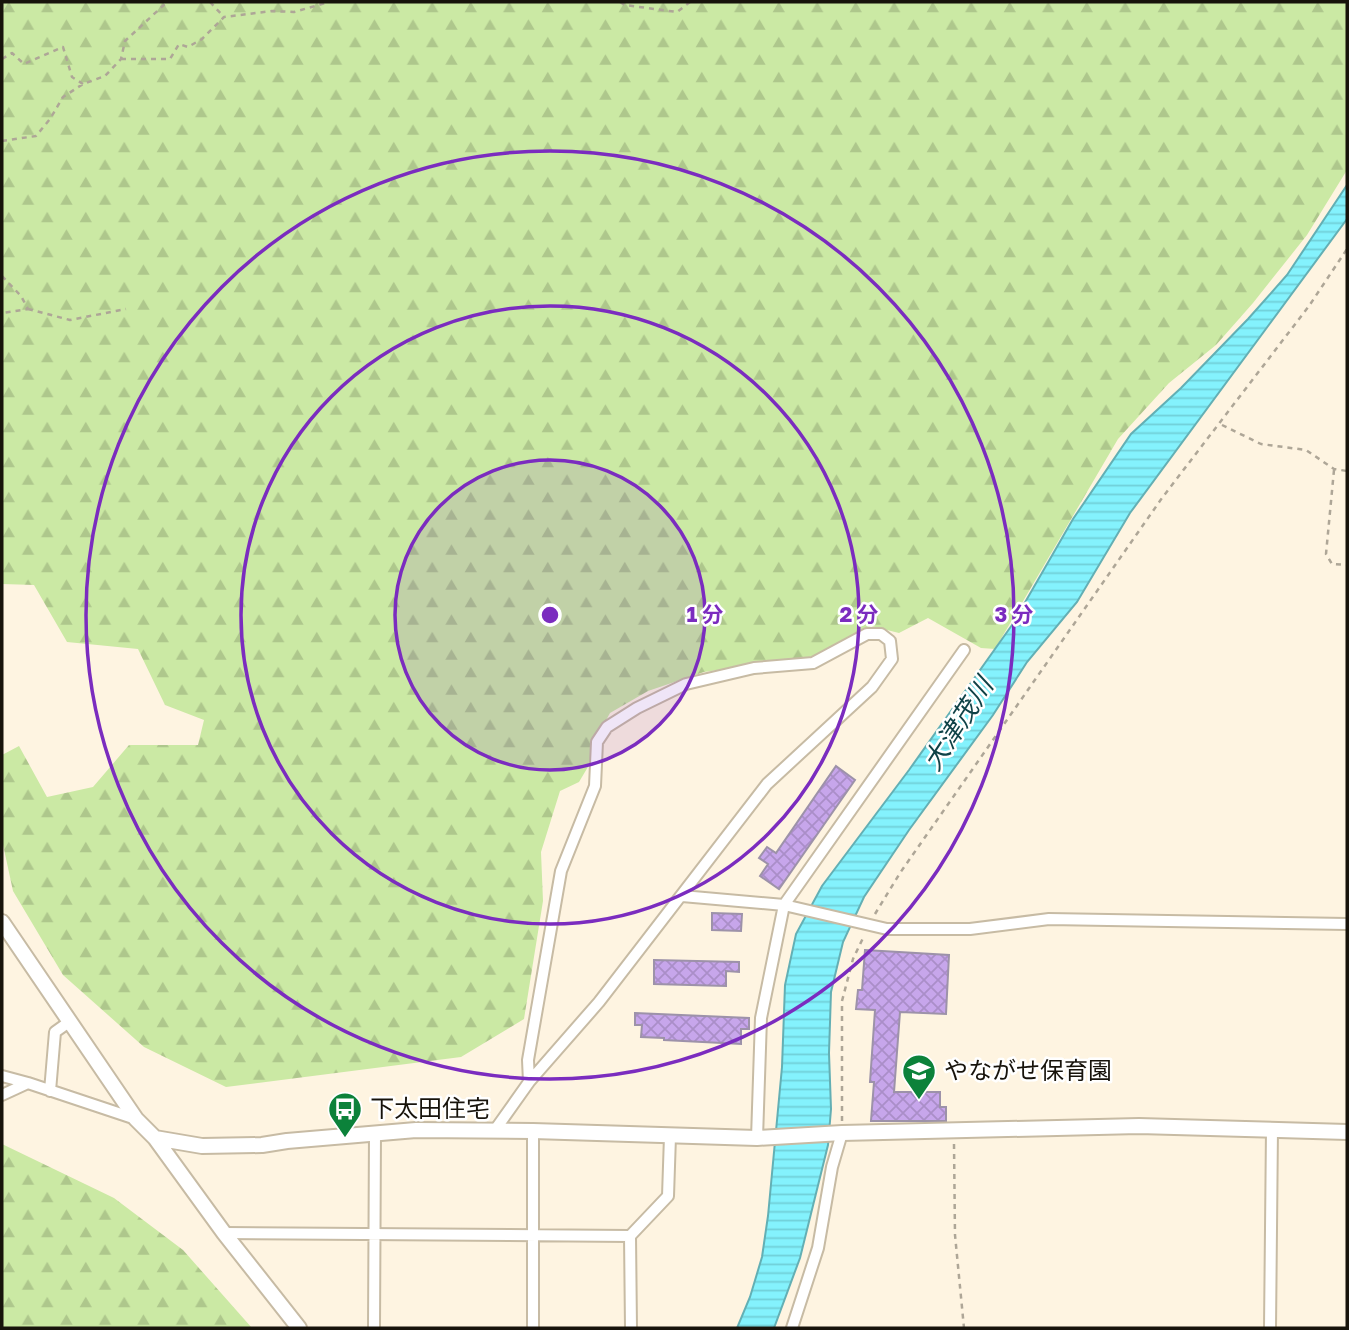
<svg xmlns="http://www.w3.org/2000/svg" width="1349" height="1330" font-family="'Golos Text','Noto Sans JP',sans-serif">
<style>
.forest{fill:url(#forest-firs)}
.water{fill:url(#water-rules);stroke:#63afb4;stroke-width:2}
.building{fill:url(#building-cross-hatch);stroke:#9d92a9;stroke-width:2}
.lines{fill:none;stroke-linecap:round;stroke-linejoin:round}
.minor-casing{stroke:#c7bba4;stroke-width:14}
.tertiary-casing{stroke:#c7bba4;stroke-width:18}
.path{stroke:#aea697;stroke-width:2.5;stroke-dasharray:5 5;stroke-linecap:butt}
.minor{stroke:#fff;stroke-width:10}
.tertiary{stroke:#fff;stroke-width:14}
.ring{fill:none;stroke:#7b2cbf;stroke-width:3.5}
.labels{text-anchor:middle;stroke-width:5;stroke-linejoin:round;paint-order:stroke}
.poi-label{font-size:24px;fill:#17130b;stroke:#fff;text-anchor:start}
.water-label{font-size:26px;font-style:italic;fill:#0f4247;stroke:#fff}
.centre{fill:#7b2cbf;stroke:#fff;stroke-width:3.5}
.ring-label{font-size:21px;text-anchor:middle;font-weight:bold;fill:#7b2cbf;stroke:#fff;stroke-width:5;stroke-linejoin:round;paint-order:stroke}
</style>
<defs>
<pattern id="forest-firs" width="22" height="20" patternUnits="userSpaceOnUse" patternTransform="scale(1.75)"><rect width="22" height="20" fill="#cbe9a4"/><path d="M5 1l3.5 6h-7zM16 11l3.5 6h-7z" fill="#aec78c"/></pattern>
<pattern id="water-rules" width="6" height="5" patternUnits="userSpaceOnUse" patternTransform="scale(1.75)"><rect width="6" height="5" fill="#84f2fd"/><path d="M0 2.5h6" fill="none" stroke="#71cfd8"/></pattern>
<pattern id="building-cross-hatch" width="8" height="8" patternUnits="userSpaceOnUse" patternTransform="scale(1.75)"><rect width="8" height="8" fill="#c7a6eb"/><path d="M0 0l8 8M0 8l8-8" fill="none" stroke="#aa8ec8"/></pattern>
</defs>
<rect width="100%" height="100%" fill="#fef4e1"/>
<path class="forest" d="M 2,2 L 1347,2 L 1347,170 L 1307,235 L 1253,303 L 1216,345 L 1169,383 L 1118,439 L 995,649 L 981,648 L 928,618 L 899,633 L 871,626 L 816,656 L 704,672 L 648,691 L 610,713 L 598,735 L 601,745 L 579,782 L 560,791 L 541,852 L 543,901 L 524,1019 L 461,1057 L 226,1087 L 144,1047 L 63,975 L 13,891 L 2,840 L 2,755 L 19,746 L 47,797 L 93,787 L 129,745 L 198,745 L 204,720 L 165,705 L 138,649 L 67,642 L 34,585 L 2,584 Z
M 2,1144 L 114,1198 L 183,1250 L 252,1328 L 2,1328 Z"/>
<path class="water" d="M 1347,185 L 1347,219 L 1130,513 L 1077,602 L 1027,662 L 993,715 L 909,830 L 864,897 L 843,942 L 831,992 L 829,1053 L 831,1109 L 828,1145 L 800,1258 L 774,1328 L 737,1328 L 750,1297 L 762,1257 L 768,1216 L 782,1067 L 785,985 L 796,934 L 822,886 L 909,770 L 1012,625 L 1073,519 L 1131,434 L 1181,388 L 1248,319 L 1287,275 Z"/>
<path class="building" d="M 836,766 L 855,780 L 779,889 L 760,876 L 768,864 L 759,858 L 767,847 L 776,853 Z
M 712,913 L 742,914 L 741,931 L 712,930 Z
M 865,950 L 949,955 L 946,1014 L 900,1012 L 894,1092 L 940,1092 L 940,1107 L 946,1107 L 946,1121 L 871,1121 L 874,1082 L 870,1082 L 875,1010 L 856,1009 L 858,990 L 862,990 Z
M 654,960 L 739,962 L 739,972 L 726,971 L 726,986 L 654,984 Z
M 635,1013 L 749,1018 L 749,1029 L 741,1029 L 741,1044 L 664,1040 L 664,1038 L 641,1037 L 642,1025 L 635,1025 Z"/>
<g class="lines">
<g class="minor-casing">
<path id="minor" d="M 682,896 L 784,905 L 887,929 L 970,929 L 1049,919 L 1347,924
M 2,1076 L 28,1083
M 50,1091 L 55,1032 L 69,1022
M 2,1095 L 28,1083 L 136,1119
M 495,1130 L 529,1082 L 599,1002 L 767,784 L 872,687 L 892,659 L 890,641 L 881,634 L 867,634 L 813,663 L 754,668 L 686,684 L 637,708 L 607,727 L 597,742 L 595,786 L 561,871 L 528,1060 L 529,1082
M 757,1138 L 761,1018 L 784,905 L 964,650
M 224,1233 L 630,1236
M 374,1328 L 375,1133
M 533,1328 L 533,1131
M 631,1328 L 630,1236 L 668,1196 L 670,1136
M 792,1328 L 818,1248 L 832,1167 L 842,1133
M 1270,1328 L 1272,1129"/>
</g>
<g class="tertiary-casing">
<path id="tertiary" d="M 2,922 L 136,1119 L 155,1138 L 224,1233 L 299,1328
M 155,1138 L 202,1146 L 262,1145 L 287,1141 L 416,1130 L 533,1131 L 757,1138 L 842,1133 L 1139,1126 L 1347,1132"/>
</g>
<path class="path" d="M 210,2 L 224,17
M 620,2 L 625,5 L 677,12 L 690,2
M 2,59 L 12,53 L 24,64 L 63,47 L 72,77 L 83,84
M 121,59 L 170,59 L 179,44 L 188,47 L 202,39 L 224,17 L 272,11 L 294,12 L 329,2
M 2,141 L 36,136 L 50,119 L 63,97 L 83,84 L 105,76 L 121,59 L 125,41 L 167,2
M 2,276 L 21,296 L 28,309 L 2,313
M 28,309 L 70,320 L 126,309
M 1222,425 L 1261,444 L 1306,450 L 1334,469 L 1347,471
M 1334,470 L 1326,554 L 1332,564 L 1347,565
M 875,914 L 900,873 L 1162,498 L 1309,306 L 1347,249
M 842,1121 L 842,1001 L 853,959 L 864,936
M 954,1144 L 955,1235 L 964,1328"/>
<use href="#minor" class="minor"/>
<use href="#tertiary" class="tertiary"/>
</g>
<circle cx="550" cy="615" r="155" fill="#7b2cbf" fill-opacity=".12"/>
<g class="ring">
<circle cx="550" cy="615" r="155"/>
<circle cx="550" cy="615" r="309"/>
<circle cx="550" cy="615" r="464"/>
</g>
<defs>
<g id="school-pin" transform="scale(1.75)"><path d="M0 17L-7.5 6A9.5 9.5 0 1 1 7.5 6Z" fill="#0c823a" stroke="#fff"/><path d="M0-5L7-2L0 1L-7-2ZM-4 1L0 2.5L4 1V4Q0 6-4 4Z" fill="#fff"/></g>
<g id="bus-pin" transform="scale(1.75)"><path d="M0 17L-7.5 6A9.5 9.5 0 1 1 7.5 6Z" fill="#0c823a" stroke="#fff"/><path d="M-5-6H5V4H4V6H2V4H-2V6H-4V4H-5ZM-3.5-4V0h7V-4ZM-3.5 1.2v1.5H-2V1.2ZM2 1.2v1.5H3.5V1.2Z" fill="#fff"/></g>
</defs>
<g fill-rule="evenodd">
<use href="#school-pin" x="919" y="1071"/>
<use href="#bus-pin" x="345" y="1109"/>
</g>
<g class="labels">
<g class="poi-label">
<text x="944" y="1079">やながせ保育園</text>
<text x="370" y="1117">下太田住宅</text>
</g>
<g class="water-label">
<text transform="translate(958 724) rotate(-57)" y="9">大津茂川</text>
</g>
</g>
<circle cx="550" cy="615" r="10" class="centre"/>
<g class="ring-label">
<text x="705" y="622">1 分</text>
<text x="859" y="622">2 分</text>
<text x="1014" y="622">3 分</text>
</g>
<rect width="1349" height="1330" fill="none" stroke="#17130b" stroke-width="7"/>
</svg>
